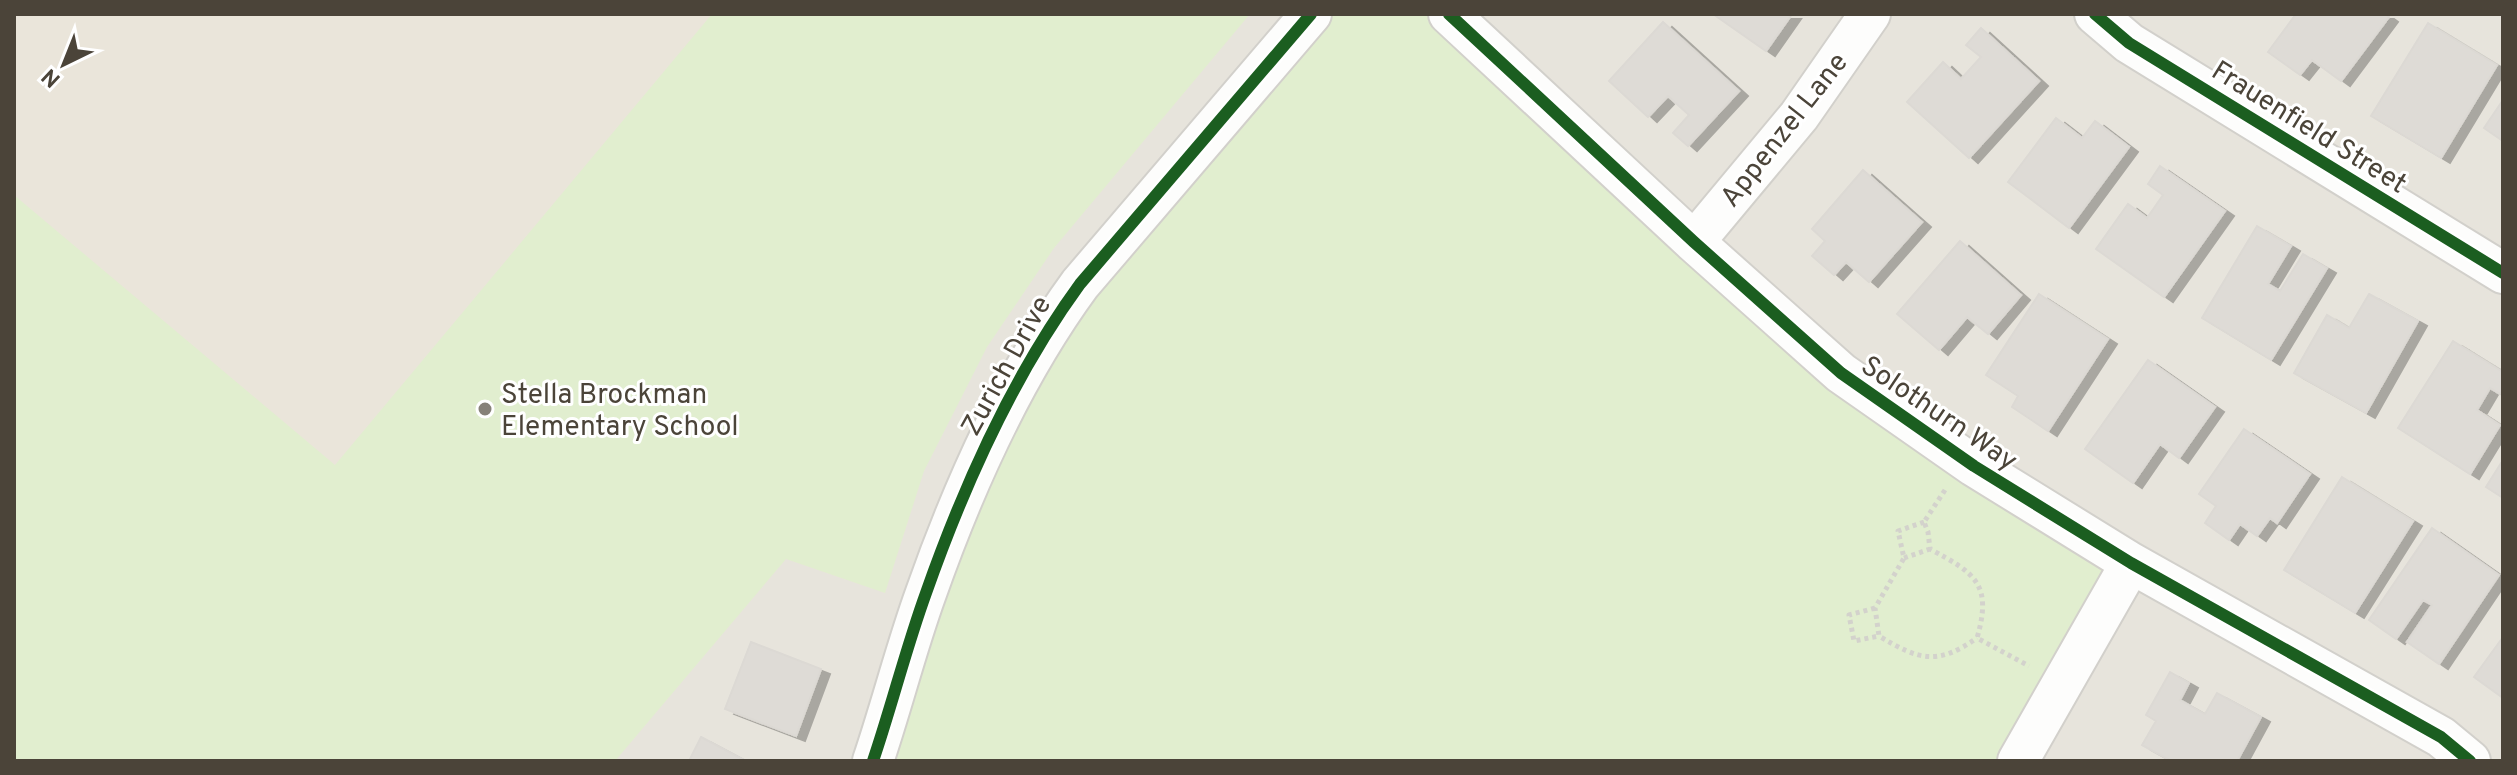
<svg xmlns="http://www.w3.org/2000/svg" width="2517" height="775" font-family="Overpass,sans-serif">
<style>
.residential{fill:#e7e4dc}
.education{fill:#eae5da}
.green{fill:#e1eecf}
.building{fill:#dedbd6;stroke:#dcd9d4;stroke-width:2;filter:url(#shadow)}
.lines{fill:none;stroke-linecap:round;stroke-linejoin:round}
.minor-casing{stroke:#d2d0cb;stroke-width:44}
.path{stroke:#d3d2cc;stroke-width:5;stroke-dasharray:4 4;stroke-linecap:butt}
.minor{stroke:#fdfdfc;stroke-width:40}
.cycleway-casing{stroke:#fff;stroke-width:17}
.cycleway{stroke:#1b5e20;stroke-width:12}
.poi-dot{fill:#868178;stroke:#fff;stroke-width:3}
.labels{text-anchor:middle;stroke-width:6;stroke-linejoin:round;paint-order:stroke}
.street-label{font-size:28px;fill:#4b4439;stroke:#fff}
.poi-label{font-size:28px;fill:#4b4439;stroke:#fff;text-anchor:start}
</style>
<defs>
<filter id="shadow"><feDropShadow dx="9" dy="5" stdDeviation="0" flood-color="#0004"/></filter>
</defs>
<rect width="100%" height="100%" fill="#f4f2ee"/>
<path class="residential" d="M 14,14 L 2503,14 L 2503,761 L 14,761 Z"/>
<path class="education" d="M 14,14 L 1250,14 L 1054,248 L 987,347 L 924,471 L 885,593 L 786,559 L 615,761 L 14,761 Z"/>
<path class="green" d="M 712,14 L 1250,14 L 1054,248 L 987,347 L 924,471 L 885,593 L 786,559 L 615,761 L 14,761 L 14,195 L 335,465 Z
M 1311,14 L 1449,14 L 1694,242 L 2131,563 L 2018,761 L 876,761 L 1047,329 Z"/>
<path class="building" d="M 1713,14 L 1792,14 L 1766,51 Z
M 2296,14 L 2385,14 L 2389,17 L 2341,81 L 2312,60 L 2300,75 L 2268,52 Z
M 1663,22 L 1739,91 L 1688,146 L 1673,133 L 1689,115 L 1668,96 L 1648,117 L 1609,81 Z
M 2428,23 L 2497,65 L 2441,158 L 2371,116 Z
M 1981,28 L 2039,81 L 1969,158 L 1907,102 L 1943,62 L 1961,79 L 1981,57 L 1966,45 Z
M 2503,100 L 2503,141 L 2484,128 Z
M 2056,118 L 2082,138 L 2095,121 L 2129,147 L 2069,228 L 2008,182 Z
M 2160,166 L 2225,211 L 2164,297 L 2096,249 L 2128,204 L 2147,218 L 2163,195 L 2148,184 Z
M 1863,170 L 1922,222 L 1869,282 L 1846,262 L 1834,275 L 1812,256 L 1825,241 L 1812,229 Z
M 2257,226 L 2291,246 L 2268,284 L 2280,291 L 2303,254 L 2327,268 L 2271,360 L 2202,318 Z
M 1960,241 L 2021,295 L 1988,334 L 1967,317 L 1939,350 L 1897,314 Z
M 2039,294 L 2108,339 L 2048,431 L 2012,407 L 2018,396 L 1986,375 Z
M 2369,294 L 2418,321 L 2366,413 L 2294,373 L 2327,315 L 2349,328 Z
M 2453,341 L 2503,372 L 2503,390 L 2500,394 L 2490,388 L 2477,410 L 2500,425 L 2470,474 L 2398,428 Z
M 2148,360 L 2215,407 L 2179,458 L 2160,444 L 2133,483 L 2085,449 Z
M 2244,429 L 2310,474 L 2277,523 L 2270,518 L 2257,536 L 2240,524 L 2229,540 L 2205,523 L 2216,506 L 2199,494 Z
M 2503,460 L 2503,498 L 2486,487 Z
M 2342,477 L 2413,521 L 2355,613 L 2284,570 Z
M 2432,528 L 2499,575 L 2439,664 L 2407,642 L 2432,605 L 2423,600 L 2396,639 L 2369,620 Z
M 2503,637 L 2503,698 L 2474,677 Z
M 751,642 L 821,669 L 796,736 L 725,709 Z
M 2170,672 L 2189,683 L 2180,700 L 2205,714 L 2217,693 L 2261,717 L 2237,761 L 2171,761 L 2142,745 L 2156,721 L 2146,715 Z
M 701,737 L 746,761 L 689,761 Z"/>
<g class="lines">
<g class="minor-casing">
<path id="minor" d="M 1449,14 L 1694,242 L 1841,373 L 1974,466 L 2131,563 L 2441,737 L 2470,761
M 2095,14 L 2129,43 L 2503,273
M 1694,242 L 1799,116 L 1870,14
M 873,761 C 892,705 906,648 926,593 C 964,485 1012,377 1080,284 L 1311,14
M 2018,761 L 2131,563"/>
</g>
<path class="path" d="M 1945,490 L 1924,522 L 1928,532 L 1930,549 C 1974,573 1993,583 1977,638 L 2029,666
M 1924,522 L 1898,531 L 1904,558 L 1875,608 L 1879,636 C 1919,660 1937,666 1977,638
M 1904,558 L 1930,549
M 1875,608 L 1849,615 L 1854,641 L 1879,636"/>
<use href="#minor" class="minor"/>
<g class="cycleway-casing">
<path id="cycleway" d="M 1449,14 L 1694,242 L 1841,373 L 1974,466 L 2131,563 L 2441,737 L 2470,761
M 2095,14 L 2129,43 L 2503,273
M 873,761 C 892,705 906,648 926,593 C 964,485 1012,377 1080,284 L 1311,14"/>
</g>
<use href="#cycleway" class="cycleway"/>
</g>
<circle class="poi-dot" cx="485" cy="409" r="8"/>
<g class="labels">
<g class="street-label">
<text transform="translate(2310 126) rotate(32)" y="10">Frauenfield Street</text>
<text transform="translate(1783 129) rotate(-52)" y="10">Appenzel Lane</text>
<text transform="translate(1005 365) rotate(-61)" y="10">Zurich Drive</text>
<text transform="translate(1940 412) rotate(34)" y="10">Solothurn Way</text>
</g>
<g class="poi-label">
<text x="501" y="403">Stella Brockman<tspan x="501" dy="32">Elementary School</tspan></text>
</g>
</g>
<rect width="2517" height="775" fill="none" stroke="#4b4439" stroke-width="32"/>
<g transform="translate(64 64) rotate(223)" stroke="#ffffff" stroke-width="6" paint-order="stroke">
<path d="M0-6L14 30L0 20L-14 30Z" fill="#4b4439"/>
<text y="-12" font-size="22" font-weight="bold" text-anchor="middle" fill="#4b4439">N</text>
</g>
</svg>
